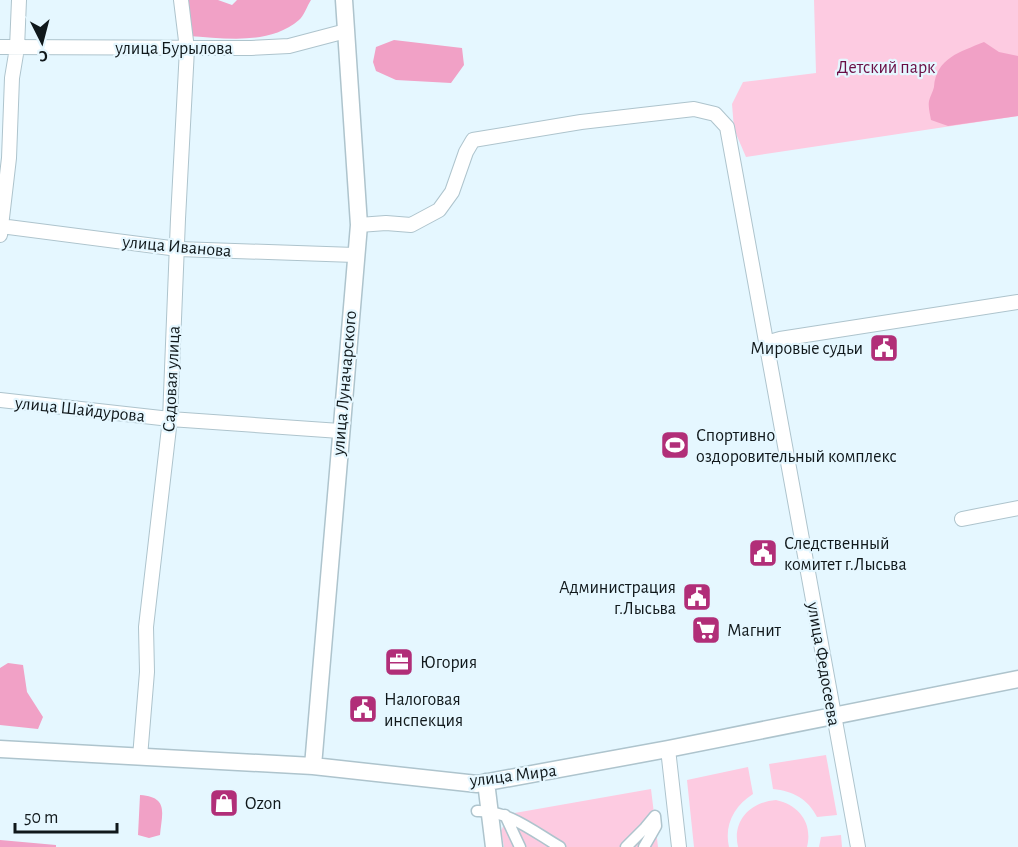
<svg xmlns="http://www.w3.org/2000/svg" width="1018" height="847" font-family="'Alegreya Sans',sans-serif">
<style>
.green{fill:#fdcbe1}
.forest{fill:#f1a1c6}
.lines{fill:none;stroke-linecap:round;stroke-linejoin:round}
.pedestrian-casing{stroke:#aec4cd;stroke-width:13}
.minor-casing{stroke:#aec4cd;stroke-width:16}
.tertiary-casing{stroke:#aec4cd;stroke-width:19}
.pedestrian{stroke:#fff;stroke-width:10}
.minor{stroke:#fff;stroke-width:14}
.tertiary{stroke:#fff;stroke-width:16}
.labels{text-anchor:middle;stroke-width:4.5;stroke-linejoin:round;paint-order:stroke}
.street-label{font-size:18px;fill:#10181b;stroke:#e5f7ff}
.park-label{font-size:18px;fill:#690d44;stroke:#e5f7ff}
.poi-label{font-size:18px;fill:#10181b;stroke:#e5f7ff;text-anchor:start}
</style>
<rect width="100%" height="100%" fill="#e5f7ff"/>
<path class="green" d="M 814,0 L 1018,0 L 1018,116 L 746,157 L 734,129 L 732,104 L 743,82 L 816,73 Z
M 826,755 L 837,815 L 817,817 C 808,799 793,791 773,789 L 769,764 Z
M 748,767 L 753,794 C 734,806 724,825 729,847 L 694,847 L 687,780 Z
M 651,789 L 658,847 L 504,847 L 501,831 L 509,814 Z
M 776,800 C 799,805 813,823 807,847 L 738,847 C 732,821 750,802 776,800 Z
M 841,835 L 842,847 L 819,847 L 821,837 Z"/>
<path class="forest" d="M 188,0 L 218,0 L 232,5 L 237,0 L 311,0 C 307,6 304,16 299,20 C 268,46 225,38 188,36 L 184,17 Z
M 394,40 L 462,48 L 464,65 L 451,83 L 396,80 L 376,71 L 373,62 L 376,47 Z
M 984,42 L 999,52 L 1018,56 L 1018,116 L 948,126 L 931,120 C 930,114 928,107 929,101 C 930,96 933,92 934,87 C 936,58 960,52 984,42 Z
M 8,663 L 23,665 L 27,692 L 43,717 L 38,729 L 0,725 L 0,668 Z
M 140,795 C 169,797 162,813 160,835 L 149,838 L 138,835 Z
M 0,840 L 56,845 L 56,847 L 0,847 Z"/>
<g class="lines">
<g class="pedestrian-casing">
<path id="pedestrian" d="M 477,811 C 508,810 534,832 560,847
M 505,815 L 520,847
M 626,847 L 645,828 L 655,816 L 656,826 L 644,847"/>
</g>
<g class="minor-casing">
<path id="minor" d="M 0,47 L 251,48 L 289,46 L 346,31
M 359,225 L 386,223 L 411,225 L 439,210 L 452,192 L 466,152 L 473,140 L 581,122 L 694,109 L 715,114 L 727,127 L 858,847
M 0,226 L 178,249 L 355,255
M 0,235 L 9,158 L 12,78 L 17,48 L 19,0
M 766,343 L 780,339 L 1018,302
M 0,400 L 170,419 L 340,431
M 962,519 L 1018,508
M 668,749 L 679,847
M 140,757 L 147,672 L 146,627 L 170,419 L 178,219 L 187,49 L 181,0"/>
</g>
<g class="tertiary-casing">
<path id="tertiary" d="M 0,749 L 313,766 L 477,784 L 668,749 L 1018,679
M 313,766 L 359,225 L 344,0
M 486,782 L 494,847"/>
</g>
<use href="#pedestrian" class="pedestrian"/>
<use href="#minor" class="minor"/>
<use href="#tertiary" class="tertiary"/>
</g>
<defs>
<g id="civic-square" transform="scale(1.5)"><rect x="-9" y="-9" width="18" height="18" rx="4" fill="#b12e78" stroke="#e5f7ff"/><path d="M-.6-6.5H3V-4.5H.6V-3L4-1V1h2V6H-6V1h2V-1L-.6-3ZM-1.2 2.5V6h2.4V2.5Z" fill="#fff"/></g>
<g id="stadium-square" transform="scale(1.5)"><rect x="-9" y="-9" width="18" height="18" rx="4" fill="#b12e78" stroke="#e5f7ff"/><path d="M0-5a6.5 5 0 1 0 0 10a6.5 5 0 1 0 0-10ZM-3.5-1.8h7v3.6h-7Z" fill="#fff"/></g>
<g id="supermarket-square" transform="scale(1.5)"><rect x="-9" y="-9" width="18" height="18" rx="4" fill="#b12e78" stroke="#e5f7ff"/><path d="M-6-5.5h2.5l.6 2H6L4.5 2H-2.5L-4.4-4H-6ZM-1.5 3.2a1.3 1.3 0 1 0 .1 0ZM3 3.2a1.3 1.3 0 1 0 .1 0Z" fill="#fff"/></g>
<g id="office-square" transform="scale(1.5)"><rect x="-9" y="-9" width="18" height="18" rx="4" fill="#b12e78" stroke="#e5f7ff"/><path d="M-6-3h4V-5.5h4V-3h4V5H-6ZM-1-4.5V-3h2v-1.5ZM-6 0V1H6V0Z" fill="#fff"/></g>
<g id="shop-square" transform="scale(1.5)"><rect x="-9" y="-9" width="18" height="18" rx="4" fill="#b12e78" stroke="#e5f7ff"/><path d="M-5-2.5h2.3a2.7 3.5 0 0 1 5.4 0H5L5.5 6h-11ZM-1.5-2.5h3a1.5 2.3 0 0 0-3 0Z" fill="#fff"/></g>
</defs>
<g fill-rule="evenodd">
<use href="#civic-square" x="884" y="348"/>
<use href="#stadium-square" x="675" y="445"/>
<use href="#civic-square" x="763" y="553"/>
<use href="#civic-square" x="697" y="597"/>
<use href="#supermarket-square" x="706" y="630"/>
<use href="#office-square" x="399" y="662"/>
<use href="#civic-square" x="363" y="709"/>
<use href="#shop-square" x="224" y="803"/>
</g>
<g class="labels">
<g class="street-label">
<text x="174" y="54">улица Бурылова</text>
<text transform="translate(177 246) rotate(5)" y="6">улица Иванова</text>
<text transform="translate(171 379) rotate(-87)" y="6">Садовая улица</text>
<text transform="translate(344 383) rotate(-85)" y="6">улица Луначарского</text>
<text transform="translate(80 409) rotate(6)" y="6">улица Шайдурова</text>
<text transform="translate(824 664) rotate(80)" y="6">улица Федосеева</text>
<text transform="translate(513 775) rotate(-7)" y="6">улица Мира</text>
</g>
<g class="park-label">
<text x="886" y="73">Детский парк</text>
</g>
<g class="poi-label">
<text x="863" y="354" text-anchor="end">Мировые судьи</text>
<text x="696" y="441">Спортивно<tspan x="696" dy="21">оздоровительный комплекс</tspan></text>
<text x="784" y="549">Следственный<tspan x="784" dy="21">комитет г.Лысьва</tspan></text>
<text x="676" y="593" text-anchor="end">Администрация<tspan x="676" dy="21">г.Лысьва</tspan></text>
<text x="727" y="636">Магнит</text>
<text x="420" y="668">Югория</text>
<text x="384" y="705">Налоговая<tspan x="384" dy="21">инспекция</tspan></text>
<text x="245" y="809">Ozon</text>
</g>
</g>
<g transform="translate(42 42) rotate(174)" stroke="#e5f7ff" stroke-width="4.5" paint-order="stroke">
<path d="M0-4.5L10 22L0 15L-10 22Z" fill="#10181b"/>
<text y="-9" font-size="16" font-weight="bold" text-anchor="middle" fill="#10181b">С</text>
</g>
<path d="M15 823v9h102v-9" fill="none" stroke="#10181b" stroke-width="3"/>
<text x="24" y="823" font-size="18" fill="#10181b" stroke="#e5f7ff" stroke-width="4.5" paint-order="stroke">50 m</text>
</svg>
